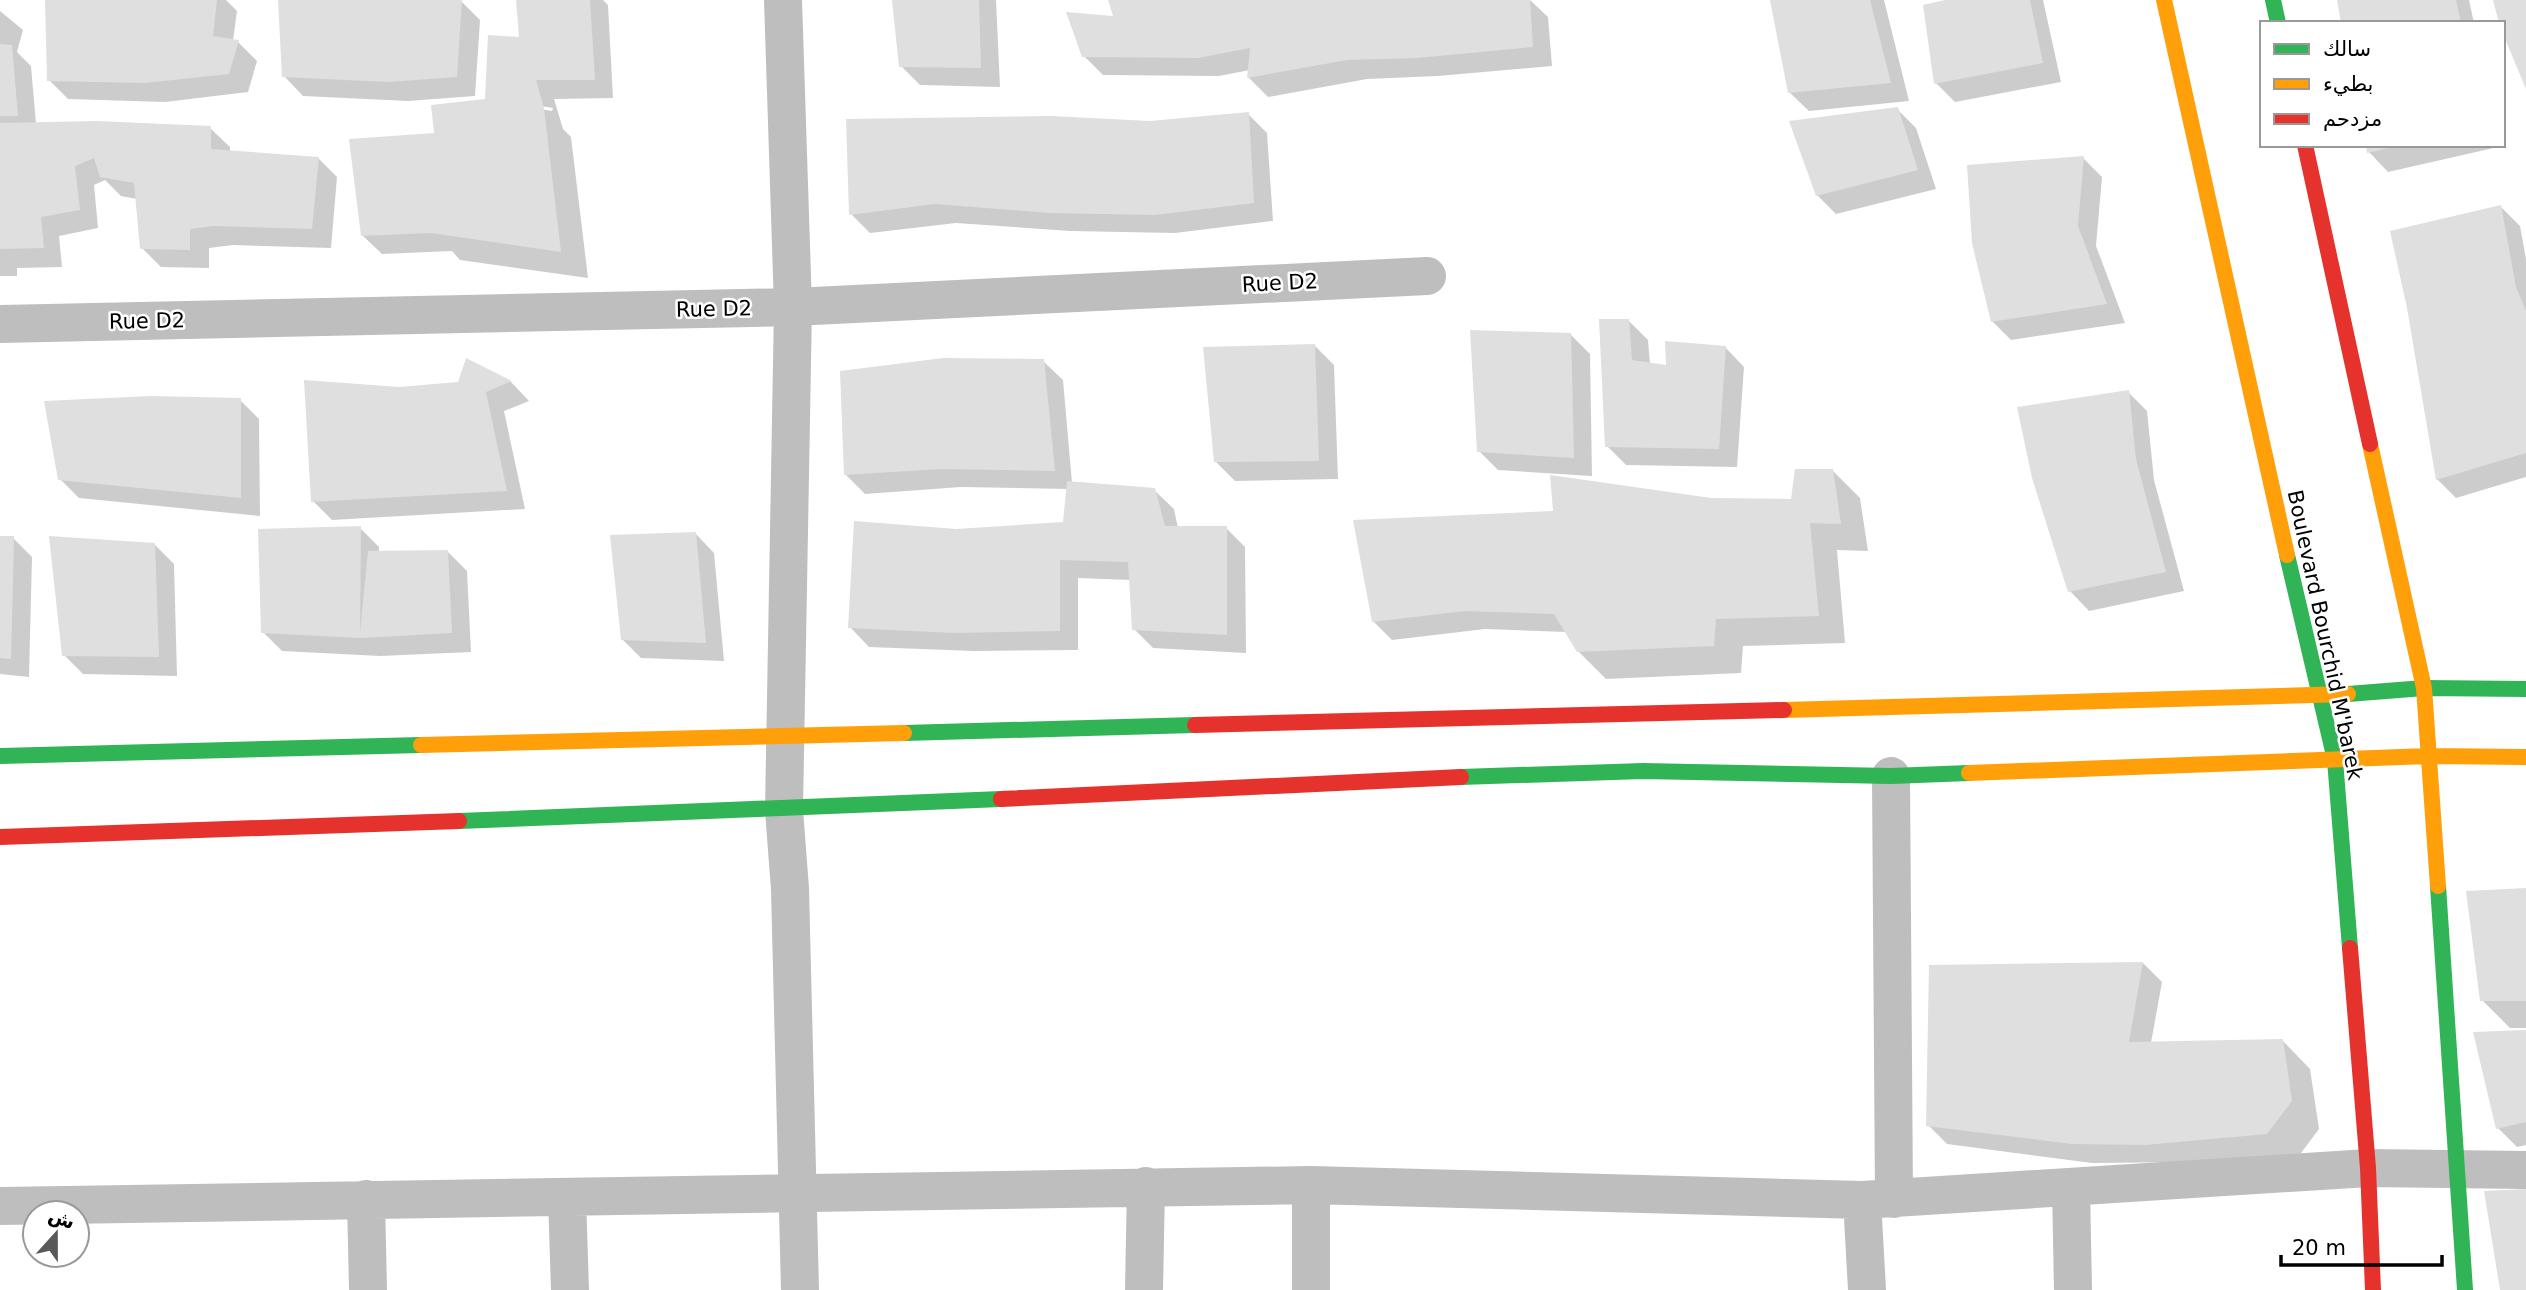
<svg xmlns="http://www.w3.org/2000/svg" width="2526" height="1290" font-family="'DejaVu Sans','Noto Sans Arabic',sans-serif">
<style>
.shadow{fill:#0003;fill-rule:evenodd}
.building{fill:#dfdfdf}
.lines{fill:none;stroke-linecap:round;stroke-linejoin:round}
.street{stroke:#bebebe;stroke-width:38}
.fast{stroke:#30b455;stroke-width:16}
.slow{stroke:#ff9f0a;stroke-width:16}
.jam{stroke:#e5322d;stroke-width:16}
.labels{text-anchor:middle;stroke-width:5;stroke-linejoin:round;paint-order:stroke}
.street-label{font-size:21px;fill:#000;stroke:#fff}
</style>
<rect width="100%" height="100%" fill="#fff"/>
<path class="shadow" d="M 47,0 L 226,0 L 237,11 L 233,41 L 238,42 L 257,61 L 248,92 L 165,102 L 68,99 L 49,80 Z
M 280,0 L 461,1 L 480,20 L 475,96 L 408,101 L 303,96 L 284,76 Z
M 518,0 L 603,0 L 608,5 L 613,98 L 554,99 L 563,129 L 571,137 L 588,278 L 460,260 L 452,251 L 382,254 L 362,235 L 436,135 L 486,100 L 520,39 ZM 504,100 L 553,108 L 552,111 L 504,103 Z
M 893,0 L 996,0 L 1000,87 L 920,85 L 901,66 Z
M 1110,0 L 1530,0 L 1548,17 L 1552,66 L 1438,76 L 1367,79 L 1268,97 L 1249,78 L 1250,70 L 1219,76 L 1103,75 L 1084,56 L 1115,18 Z
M 1772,0 L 1884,0 L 1909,101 L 1809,111 L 1789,92 Z
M 1953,0 L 2043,0 L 2061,82 L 1955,102 L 1936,83 Z
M 2339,0 L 2469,0 L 2474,23 L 2343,23 Z
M 0,11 L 23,30 L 17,52 L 31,66 L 36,124 L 210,128 L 230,147 L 230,152 L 318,158 L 337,177 L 331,248 L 233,245 L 209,248 L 209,268 L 161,267 L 142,248 L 137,199 L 121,196 L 105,180 L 94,185 L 98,228 L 59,236 L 62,267 L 17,268 L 17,276 L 0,276 Z
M 1897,109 L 1916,128 L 1936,189 L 1836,214 L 1817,195 Z
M 1248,114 L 1267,133 L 1273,221 L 1175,233 L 1070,231 L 956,223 L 870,233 L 851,214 L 1150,123 Z
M 2367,145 L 2498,145 L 2498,147 L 2388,172 L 2369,152 Z
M 2083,158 L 2102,177 L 2096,246 L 2125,323 L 2011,340 L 1992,321 Z
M 2501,207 L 2520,226 L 2526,259 L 2526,477 L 2456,498 L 2437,479 Z
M 1629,321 L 1648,340 L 1650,365 L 1668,368 L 1725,347 L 1744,367 L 1737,467 L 1626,465 L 1607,446 Z
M 1571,335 L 1590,354 L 1592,476 L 1498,470 L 1479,451 Z
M 1315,346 L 1334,365 L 1338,479 L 1235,481 L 1215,461 Z
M 467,360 L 511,382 L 529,401 L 504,411 L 525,509 L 332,520 L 313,501 L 399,389 L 459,384 Z
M 1043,361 L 1063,380 L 1072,483 L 1154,490 L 1174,509 L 1178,528 L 1226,528 L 1245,547 L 1246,653 L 1153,648 L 1134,629 L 1131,580 L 1078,578 L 1078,650 L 974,651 L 869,647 L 850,627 L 956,531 L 1065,524 L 1068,489 L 961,487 L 865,494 L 846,475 Z
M 2128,392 L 2147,411 L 2154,480 L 2184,591 L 2089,611 L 2070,591 Z
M 240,400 L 259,419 L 260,516 L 79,498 L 60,479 Z
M 1832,470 L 1860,498 L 1868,551 L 1837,550 L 1845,643 L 1743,646 L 1741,673 L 1606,679 L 1578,651 L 1567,632 L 1485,629 L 1392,640 L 1373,621 L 1555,512 L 1711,500 L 1793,501 Z
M 360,528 L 379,547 L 379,553 L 448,552 L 467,571 L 471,652 L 380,656 L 282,651 L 263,632 Z
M 695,533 L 714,553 L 724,661 L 641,658 L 622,639 Z
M 0,537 L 13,538 L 32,557 L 29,677 L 0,674 Z
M 155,545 L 174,564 L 177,676 L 83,674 L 64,655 Z
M 2526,890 L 2526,1028 L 2510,1028 L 2482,1000 Z
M 2143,963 L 2162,982 L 2151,1043 L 2283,1041 L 2310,1069 L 2319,1129 L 2295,1161 L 2092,1163 L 1947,1144 L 1928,1125 Z
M 2526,1031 L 2526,1145 L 2517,1147 L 2498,1128 Z"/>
<path class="building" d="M 45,0 L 217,0 L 213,36 L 239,40 L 229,74 L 145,83 L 47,81 Z
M 278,0 L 462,0 L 457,77 L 388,82 L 282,77 Z
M 516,0 L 590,0 L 595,80 L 536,80 L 544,108 L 561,252 L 431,233 L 361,236 L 349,139 L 434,133 L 431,105 L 485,99 L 488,35 L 519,37 Z
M 892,0 L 979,0 L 981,68 L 899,67 Z
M 1108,0 L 1530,0 L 1533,47 L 1417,58 L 1347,60 L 1247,78 L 1250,48 L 1198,58 L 1082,57 L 1066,12 L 1113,16 Z
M 1770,0 L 1870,0 L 1891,83 L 1788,93 Z
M 1945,0 L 2030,0 L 2043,63 L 1934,84 L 1923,5 Z
M 2337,0 L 2456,0 L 2461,23 L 2341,23 Z
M 2493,0 L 2526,0 L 2526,89 L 2503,34 L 2503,23 L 2499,23 Z
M 0,44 L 12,45 L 18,116 L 0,116 Z
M 1898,107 L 1918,170 L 1816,196 L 1789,121 Z
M 1249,112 L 1254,203 L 1155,215 L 1050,213 L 935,204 L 849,215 L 846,119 L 1051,116 L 1150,121 Z
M 97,121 L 211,126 L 211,149 L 319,157 L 312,229 L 213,226 L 190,229 L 190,250 L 140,249 L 134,183 L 100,177 L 94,158 L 75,166 L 80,210 L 41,217 L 44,248 L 0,249 L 0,123 Z
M 2366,145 L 2398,145 L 2398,146 L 2367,153 Z
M 2084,156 L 2078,226 L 2107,304 L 1991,322 L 1972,243 L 1967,165 Z
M 2501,205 L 2516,287 L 2526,311 L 2526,453 L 2436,480 L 2407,308 L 2390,231 Z
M 1599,319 L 1629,319 L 1632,360 L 1666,365 L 1665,341 L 1726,346 L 1719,449 L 1605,447 Z
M 1470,330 L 1571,333 L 1574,458 L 1477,452 Z
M 1315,344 L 1319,461 L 1214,462 L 1203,347 Z
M 466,358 L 512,381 L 486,392 L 507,491 L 311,502 L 304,380 L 399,387 L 458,382 Z
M 943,358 L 1044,359 L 1055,471 L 941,469 L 844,475 L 840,371 Z
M 2129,390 L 2136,459 L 2166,572 L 2068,592 L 2032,478 L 2017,407 Z
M 151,396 L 241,398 L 241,498 L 58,480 L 44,401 Z
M 1795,469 L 1833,469 L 1841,524 L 1810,523 L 1819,616 L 1716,619 L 1714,646 L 1577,652 L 1554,614 L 1465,611 L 1372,622 L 1353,520 L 1553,511 L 1550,475 L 1711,498 L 1791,499 Z
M 1067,481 L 1155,488 L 1165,526 L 1227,526 L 1227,635 L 1132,630 L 1128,562 L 1060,560 L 1060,631 L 954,633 L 848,628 L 854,521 L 956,529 L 1063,522 Z
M 361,526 L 360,632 L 368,551 L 448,550 L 452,633 L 360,638 L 261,633 L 258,529 Z
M 696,532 L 706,643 L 621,640 L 610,535 Z
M 0,536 L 14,536 L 11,659 L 0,658 Z
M 49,536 L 155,543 L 159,657 L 62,656 Z
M 2526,888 L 2526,1001 L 2480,1001 L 2466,891 Z
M 2143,962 L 2129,1042 L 2283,1039 L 2292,1101 L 2267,1134 L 2145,1145 L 2072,1144 L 1926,1126 L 1929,965 Z
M 2526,1030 L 2526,1122 L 2496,1129 L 2473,1032 Z
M 2526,1189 L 2526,1290 L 2500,1290 L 2484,1191 Z"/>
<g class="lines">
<path class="street" d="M 783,0 L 793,307 L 784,810 L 790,889 L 800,1290
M 0,324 L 793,307 L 1427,276
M 1891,776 L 1894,1199
M 2071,1188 L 2073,1290
M 567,1197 L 570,1290
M 366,1199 L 368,1290
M 1862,1200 L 1867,1290
M 0,1206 L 1311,1185 L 1862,1200 L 2368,1168 L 2526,1170
M 1144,1290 L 1146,1186
M 1311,1290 L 1311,1185"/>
<path class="fast" d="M 2273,0 L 2278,23
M 2287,555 L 2335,760 L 2350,948
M 2348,694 L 2424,688 L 2526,689
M 904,733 L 1195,725
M 0,756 L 421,745
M 1461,777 L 1643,771 L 1891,776 L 1969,773
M 459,821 L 1001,799
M 2438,886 L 2465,1290"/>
<path class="slow" d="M 2164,0 L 2287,555
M 2370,444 L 2424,688 L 2438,886
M 1784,710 L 2348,694
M 421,745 L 904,733
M 1969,773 L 2428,756 L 2526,757"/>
<path class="jam" d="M 2305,145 L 2370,444
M 1195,725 L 1784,710
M 1001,799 L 1461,777
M 0,837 L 459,821
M 2350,948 L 2368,1168 L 2373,1290"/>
</g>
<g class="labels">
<g class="street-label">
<text transform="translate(1280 283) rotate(-3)" y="7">Rue D2</text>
<text transform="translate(714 309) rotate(-1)" y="7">Rue D2</text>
<text transform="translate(147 321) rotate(-1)" y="7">Rue D2</text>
<text transform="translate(2325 635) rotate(78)" y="7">Boulevard Bourchid M'barek</text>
</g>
</g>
<rect x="2260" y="21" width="245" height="126" fill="#ffffff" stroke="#999999" stroke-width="2"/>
<rect x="2274" y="44" width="35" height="10" fill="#30b455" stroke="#999999" stroke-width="2"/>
<text x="2323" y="56" font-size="21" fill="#000000">سالك</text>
<rect x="2274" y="79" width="35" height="10" fill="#ff9f0a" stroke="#999999" stroke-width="2"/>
<text x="2323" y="91" font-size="21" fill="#000000">بطيء</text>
<rect x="2274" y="114" width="35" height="10" fill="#e5322d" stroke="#999999" stroke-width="2"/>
<text x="2323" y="126" font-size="21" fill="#000000">مزدحم</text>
<g transform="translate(56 1234) rotate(21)"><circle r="33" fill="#ffffff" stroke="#999999" stroke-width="2"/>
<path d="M0-5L12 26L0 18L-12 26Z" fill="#595959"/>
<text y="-10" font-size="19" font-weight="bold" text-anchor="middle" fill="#000000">ش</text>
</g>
<path d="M2281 1255v10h161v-10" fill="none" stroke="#000000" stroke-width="3.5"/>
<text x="2292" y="1255" font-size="21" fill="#000000" stroke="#ffffff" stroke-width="5" paint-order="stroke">20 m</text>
</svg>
